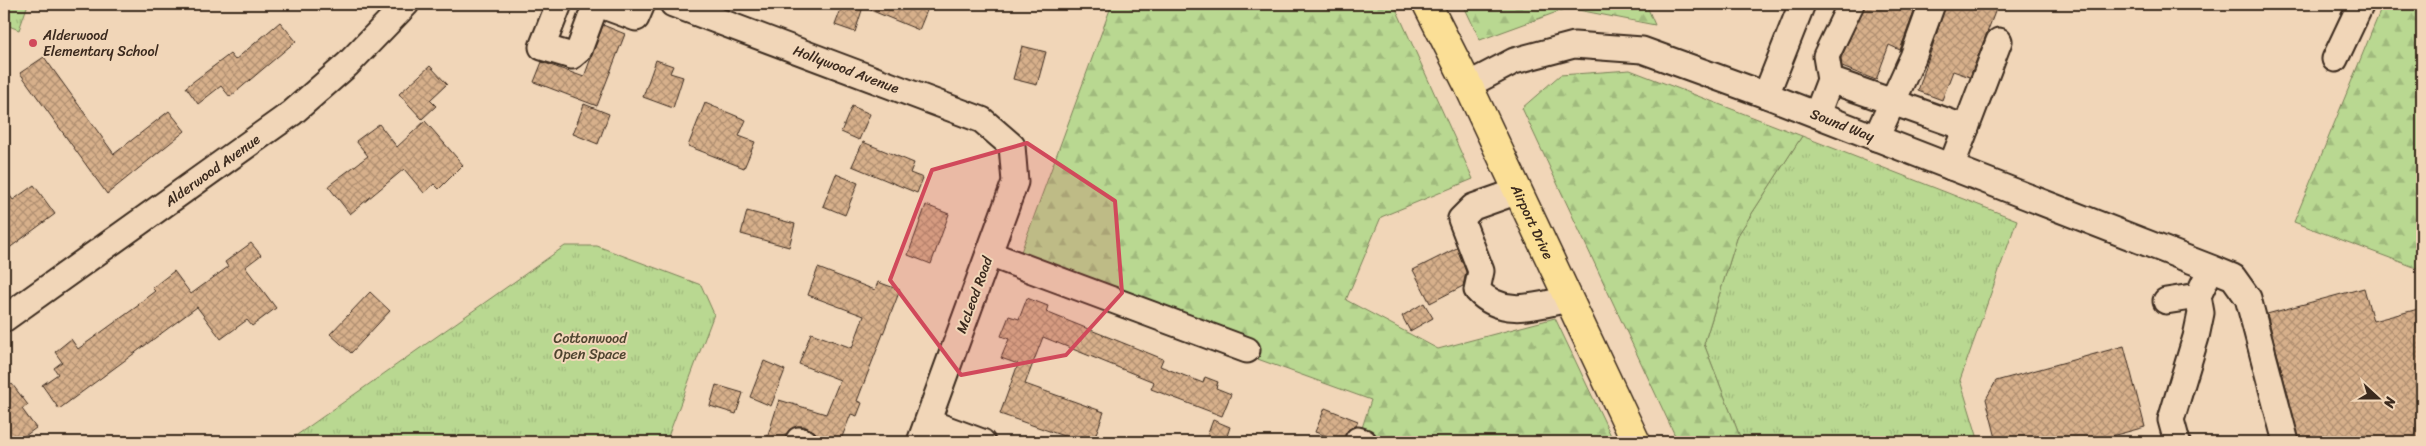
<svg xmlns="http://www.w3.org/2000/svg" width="2426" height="446" font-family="Sriracha,sans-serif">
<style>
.grass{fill:url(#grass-tufts);stroke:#7a8158}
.forest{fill:url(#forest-firs);stroke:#7a8158}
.building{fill:url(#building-cross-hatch);stroke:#3b2a1e}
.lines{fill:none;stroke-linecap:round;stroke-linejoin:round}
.minor-casing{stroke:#3b2a1e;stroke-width:29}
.major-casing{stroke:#3b2a1e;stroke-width:31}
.minor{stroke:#f1d6b8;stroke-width:25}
.major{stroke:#fbdf96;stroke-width:28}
.marked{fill:#d1495b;fill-opacity:0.2;stroke:#d1495b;stroke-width:4;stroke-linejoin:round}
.poi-dot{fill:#d1495b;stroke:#f1d6b8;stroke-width:2}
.labels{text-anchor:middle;stroke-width:4;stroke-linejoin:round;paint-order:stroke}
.poi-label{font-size:14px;fill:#3b2a1e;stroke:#f1d6b8;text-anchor:start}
.street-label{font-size:14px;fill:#3b2a1e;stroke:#f1d6b8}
.park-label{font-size:14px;fill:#4e442f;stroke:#f1d6b8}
</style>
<defs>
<pattern id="grass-tufts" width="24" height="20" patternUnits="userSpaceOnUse" patternTransform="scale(1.25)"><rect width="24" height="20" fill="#b9d891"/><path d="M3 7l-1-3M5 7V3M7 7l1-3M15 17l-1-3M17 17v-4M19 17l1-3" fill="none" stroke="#a0ba7d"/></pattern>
<pattern id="forest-firs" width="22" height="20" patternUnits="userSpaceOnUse" patternTransform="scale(1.25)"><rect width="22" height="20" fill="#b9d891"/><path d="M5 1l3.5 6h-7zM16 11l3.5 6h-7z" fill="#a0ba7d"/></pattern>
<pattern id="building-cross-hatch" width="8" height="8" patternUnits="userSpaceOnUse" patternTransform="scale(1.25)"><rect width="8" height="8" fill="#d7b08b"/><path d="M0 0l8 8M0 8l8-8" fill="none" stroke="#b08f71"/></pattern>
</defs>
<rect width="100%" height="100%" fill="#f1d6b8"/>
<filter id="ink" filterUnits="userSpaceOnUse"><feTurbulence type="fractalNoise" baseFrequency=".02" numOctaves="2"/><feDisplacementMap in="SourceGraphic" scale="10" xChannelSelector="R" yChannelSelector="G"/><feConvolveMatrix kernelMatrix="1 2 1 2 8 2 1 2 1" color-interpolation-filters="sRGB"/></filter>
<g filter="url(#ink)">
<path class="grass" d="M 4,4 L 28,4 L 19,30 L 4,24 Z
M 1802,136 L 2017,220 L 1960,380 L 1979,442 L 1742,442 L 1704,344 L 1738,235 Z
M 565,246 L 597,246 L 701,285 L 714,314 L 666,442 L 287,442 Z"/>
<path class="forest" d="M 1112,4 L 1394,4 L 1473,179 L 1381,217 L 1346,300 L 1438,349 L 1555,318 L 1614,442 L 1393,442 L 1361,431 L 1371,400 L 1014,271 Z
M 1463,4 L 1646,4 L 1655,25 L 1568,8 L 1480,40 Z
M 2383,4 L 2422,4 L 2422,270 L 2294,222 Z
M 1630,70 L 1802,136 L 1738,235 L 1704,344 L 1742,442 L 1678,442 L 1522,108 L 1560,75 Z"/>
<path class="building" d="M 843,4 L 917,4 L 928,8 L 919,30 L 863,7 L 855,32 L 835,25 Z
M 1865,4 L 1917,4 L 1900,50 L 1889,45 L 1876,80 L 1842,67 L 1841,58 Z
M 1946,4 L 1998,4 L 1970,77 L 1953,71 L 1942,100 L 1918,91 Z
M 280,22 L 296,41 L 230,97 L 221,86 L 198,104 L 186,87 L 230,54 L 235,60 Z
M 603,25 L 625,34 L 597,106 L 534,82 L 542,62 L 584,77 Z
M 1022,46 L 1046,52 L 1037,85 L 1013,79 Z
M 44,57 L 114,154 L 169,111 L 185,131 L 107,194 L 20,73 Z
M 656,60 L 673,66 L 670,73 L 683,77 L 673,108 L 643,97 Z
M 430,66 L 447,84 L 430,100 L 436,106 L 422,119 L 399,94 Z
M 705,103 L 746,120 L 739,136 L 755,142 L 744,168 L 688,146 Z
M 584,104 L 609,114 L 598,144 L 573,134 Z
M 852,106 L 870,114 L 859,140 L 841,132 Z
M 425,121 L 463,165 L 439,189 L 434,184 L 424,193 L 404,169 L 350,214 L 328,186 L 368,156 L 356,141 L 379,124 L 397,147 Z
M 863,142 L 914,163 L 910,173 L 923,178 L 917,193 L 852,166 Z
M 836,174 L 858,183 L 845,215 L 823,206 Z
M 34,185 L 55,214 L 4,252 L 4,187 L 13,200 Z
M 926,205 L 949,214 L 931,264 L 908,255 Z
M 747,211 L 795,224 L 789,247 L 741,234 Z
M 251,243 L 261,255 L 245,267 L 276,308 L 252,326 L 247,320 L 221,339 L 197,307 L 59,409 L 42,385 L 58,374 L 54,368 L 62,362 L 55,352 L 71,339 L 78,349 L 139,305 L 138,304 L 155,291 L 152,288 L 174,271 L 191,294 L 228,267 L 225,262 Z
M 1457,248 L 1466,272 L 1463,286 L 1430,303 L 1413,270 Z
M 818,268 L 875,290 L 878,282 L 900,290 L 857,401 L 862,403 L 857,416 L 851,414 L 840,442 L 819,442 L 815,432 L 804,426 L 797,426 L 789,430 L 785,442 L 766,442 L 779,400 L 826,414 L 840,380 L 799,364 L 811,333 L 852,348 L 864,316 L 808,295 Z
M 2364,288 L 2373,321 L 2422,308 L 2422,442 L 2300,442 L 2267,314 Z
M 370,292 L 390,311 L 351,353 L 330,334 Z
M 1027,298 L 1048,306 L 1046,312 L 1163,359 L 1160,366 L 1203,383 L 1205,377 L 1218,382 L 1216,388 L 1231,394 L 1222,416 L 1151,389 L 1154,382 L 1043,337 L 1025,384 L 1104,412 L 1093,442 L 1081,442 L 1000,414 L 1018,364 L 1001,358 L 1009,339 L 1001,336 L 1009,316 L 1019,319 Z
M 1424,303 L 1433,318 L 1410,331 L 1402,316 Z
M 2124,346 L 2145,427 L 2101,439 L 2102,442 L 1997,442 L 1986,399 L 1996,381 Z
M 764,361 L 785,370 L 771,406 L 750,397 Z
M 12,384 L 28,405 L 22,409 L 36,428 L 25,436 L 30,442 L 4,442 L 4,390 Z
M 716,385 L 743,393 L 736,414 L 710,406 Z
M 1325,408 L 1358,421 L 1356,426 L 1348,430 L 1344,442 L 1315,432 Z
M 1213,420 L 1230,427 L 1225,442 L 1215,442 L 1206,439 Z"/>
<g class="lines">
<g class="minor-casing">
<g id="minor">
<path d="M 559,4 L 542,47 L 572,56 L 579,50 L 596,4"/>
<path d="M 598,4 L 636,18 L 642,4"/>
<path id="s1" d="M 673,4 L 982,120 L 1012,146 L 1015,182 L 920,442"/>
<path d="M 2335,59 L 2361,4"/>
<path d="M 1830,80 L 1966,128"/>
<path id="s2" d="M 1468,85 L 1514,61 L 1574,45 L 1642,50 L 1766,95 L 2211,268 L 2233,277 L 2248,298 L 2286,442"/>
<path d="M 1766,95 L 1802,4"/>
<path d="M 1817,114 L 1830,80 L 1826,56 L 1851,4"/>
<path d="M 1876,138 L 1913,57 L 1932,4"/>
<path d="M 1951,167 L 1999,41"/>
<path d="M 1518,191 L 1473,207 L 1461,219 L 1481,271 L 1477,290 C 1502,318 1536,306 1568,299"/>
<path d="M 989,254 L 1247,350"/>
<path d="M 2166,301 L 2198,296 L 2205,281"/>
<path id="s3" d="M 4,319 L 292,113 L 348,64 L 406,4"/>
<path d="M 928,422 L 982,442"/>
<path d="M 799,440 L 805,442"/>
<path d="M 1358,440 L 1364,442"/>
<path d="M 2177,442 L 2171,420 L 2196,337 L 2201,313 L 2198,296"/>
</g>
</g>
<g class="major-casing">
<g id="major">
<path id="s4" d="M 1427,4 L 1468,85 L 1636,442"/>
</g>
</g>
<use href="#minor" class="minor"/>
<use href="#major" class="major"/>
</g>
</g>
<path class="marked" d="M 1027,143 L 1115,201 L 1122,293 L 1066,355 L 961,375 L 890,280 L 932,170 Z"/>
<circle class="poi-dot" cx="33" cy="43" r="5"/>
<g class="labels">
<g class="poi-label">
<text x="43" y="40">Alderwood<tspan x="43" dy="16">Elementary School</tspan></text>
</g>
<g class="street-label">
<text dy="5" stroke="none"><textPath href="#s1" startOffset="185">Hollywood Avenue</textPath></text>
<text dy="5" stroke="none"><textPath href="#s2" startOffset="396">Sound Way</textPath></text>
<text dy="5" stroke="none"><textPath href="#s3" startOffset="256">Alderwood Avenue</textPath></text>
<text dy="5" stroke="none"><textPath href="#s4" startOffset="242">Airport Drive</textPath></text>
<text transform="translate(974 295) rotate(-70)" y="5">McLeod Road</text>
</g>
<g class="park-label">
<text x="590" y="343">Cottonwood<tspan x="590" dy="16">Open Space</tspan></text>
</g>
</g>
<rect width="2426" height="446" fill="none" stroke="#f1d6b8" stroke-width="20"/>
<rect x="10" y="10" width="2406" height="426" fill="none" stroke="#3b2a1e" stroke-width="2" filter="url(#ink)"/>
<g transform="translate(2378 398) rotate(111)" stroke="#f1d6b8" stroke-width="4" paint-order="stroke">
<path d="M0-4L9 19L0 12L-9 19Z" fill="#3b2a1e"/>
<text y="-8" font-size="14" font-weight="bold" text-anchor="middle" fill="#3b2a1e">N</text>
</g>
</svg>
